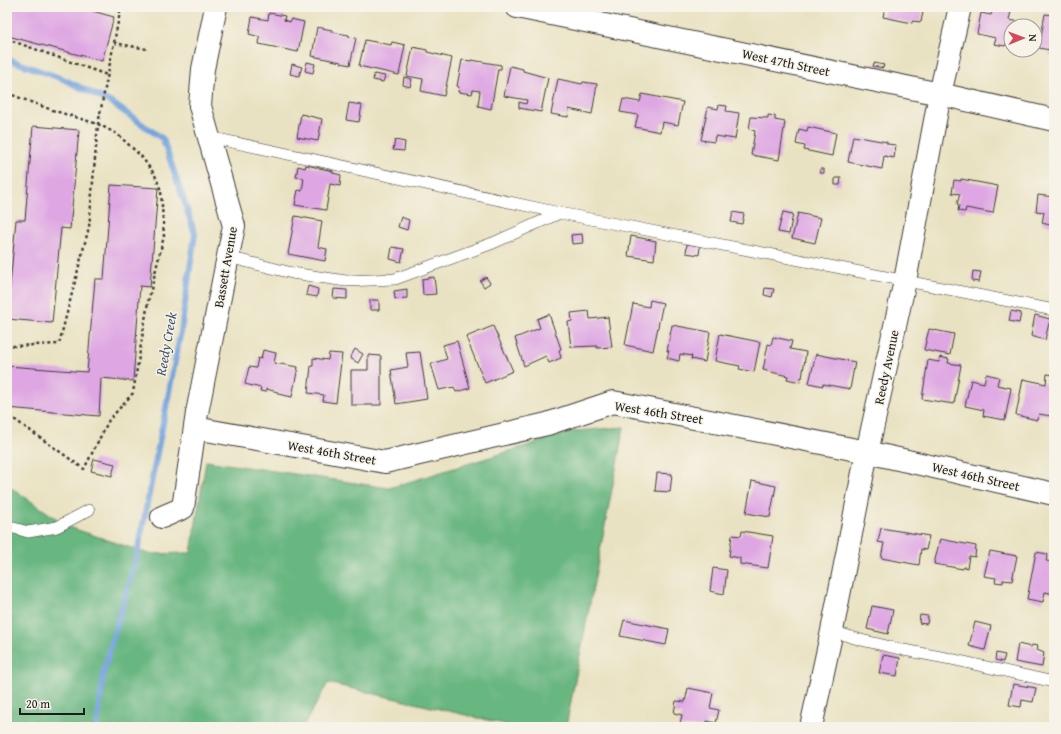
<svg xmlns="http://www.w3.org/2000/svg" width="1061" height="734" font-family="'Gentium Book Plus',serif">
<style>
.forest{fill:#68b680;stroke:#42694e}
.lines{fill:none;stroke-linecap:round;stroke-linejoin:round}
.stream{stroke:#73a3dd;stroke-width:6}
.building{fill:#dea6e3}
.service-casing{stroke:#3b3a35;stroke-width:12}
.minor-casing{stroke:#3b3a35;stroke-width:24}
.path{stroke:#3b3a35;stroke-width:2.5;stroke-dasharray:3 3;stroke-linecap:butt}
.service{stroke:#fff;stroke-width:11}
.minor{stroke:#fff;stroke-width:22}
.labels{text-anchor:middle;stroke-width:3;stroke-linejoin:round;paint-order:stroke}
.street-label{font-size:13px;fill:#1c1c1c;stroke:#f7f3e8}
.water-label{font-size:14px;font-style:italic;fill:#3f5269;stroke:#f7f3e8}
</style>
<rect width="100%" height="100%" fill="#f7f3e8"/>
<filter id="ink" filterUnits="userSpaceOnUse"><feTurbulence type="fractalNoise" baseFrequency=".025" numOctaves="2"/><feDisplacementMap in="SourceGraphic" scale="8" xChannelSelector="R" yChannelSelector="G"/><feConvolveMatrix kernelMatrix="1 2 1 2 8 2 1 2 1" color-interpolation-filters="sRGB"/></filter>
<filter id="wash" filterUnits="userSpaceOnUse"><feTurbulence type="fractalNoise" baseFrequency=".012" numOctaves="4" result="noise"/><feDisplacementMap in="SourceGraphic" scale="16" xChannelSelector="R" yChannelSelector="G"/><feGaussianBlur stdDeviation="0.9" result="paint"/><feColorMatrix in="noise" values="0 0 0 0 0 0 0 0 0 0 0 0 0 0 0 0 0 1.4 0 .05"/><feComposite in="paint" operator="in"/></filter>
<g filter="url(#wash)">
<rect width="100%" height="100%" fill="#e9e2c2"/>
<path class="forest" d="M 624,427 L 566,727 L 517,727 L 328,683 L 303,727 L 7,727 L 7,485 L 69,527 L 149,554 L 191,553 L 206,461 L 389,488 L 575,431 Z"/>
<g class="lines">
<path class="stream" d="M 7,59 L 63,79 L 112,103 L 163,139 L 195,234 L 181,331 L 137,555 L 104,669 L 97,727"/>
</g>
<g id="blocks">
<path class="building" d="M 7,7 L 78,7 L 114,17 L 102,61 L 8,36 L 10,27 L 7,26 Z
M 885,7 L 924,7 L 921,22 L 912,21 L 912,23 L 883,17 Z
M 993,7 L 1012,7 L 1009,20 L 1028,23 L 1027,26 L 1011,26 L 1011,45 L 1006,44 L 1005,46 L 994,44 L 996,38 L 977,34 L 981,13 L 991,15 Z
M 269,13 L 285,16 L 284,20 L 290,22 L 291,19 L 304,22 L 298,52 L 259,44 L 260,37 L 249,34 L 252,17 L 268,20 Z
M 1045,14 L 1054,15 L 1054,56 L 1049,55 L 1050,50 L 1039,48 Z
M 317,27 L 332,30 L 331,32 L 349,35 L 349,37 L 356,38 L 350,65 L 341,63 L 341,62 L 312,56 Z
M 365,40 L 391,45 L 392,42 L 405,45 L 399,75 L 359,66 Z
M 413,47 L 427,50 L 427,52 L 452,58 L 444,96 L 421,91 L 423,79 L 407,76 Z
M 462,60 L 471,61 L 471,60 L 501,65 L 501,69 L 498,69 L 491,109 L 478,106 L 480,91 L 473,90 L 472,94 L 458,92 L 459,87 L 457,86 Z
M 307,62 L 315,64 L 313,73 L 305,71 Z
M 874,63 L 884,65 L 883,68 L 873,66 Z
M 292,64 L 302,67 L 299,76 L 290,74 Z
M 510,66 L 523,69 L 523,71 L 548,78 L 541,112 L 519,108 L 519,102 L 526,104 L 527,100 L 504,96 Z
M 374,74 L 385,76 L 383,82 L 373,80 Z
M 404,77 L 412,79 L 410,87 L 403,85 Z
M 558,79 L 582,84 L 583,82 L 597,84 L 592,114 L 569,109 L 568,117 L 551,114 Z
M 642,94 L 683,102 L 678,125 L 662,122 L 660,132 L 635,127 L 638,115 L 620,112 L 623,99 L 640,102 Z
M 349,103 L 362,105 L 359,122 L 346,120 Z
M 719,105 L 727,106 L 726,111 L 739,113 L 735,139 L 715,136 L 714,142 L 701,140 L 708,107 L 718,109 Z
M 301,114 L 322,119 L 318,141 L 297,137 Z
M 768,115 L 775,116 L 775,120 L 785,122 L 779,160 L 751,155 L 755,131 L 749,129 L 751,117 L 768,118 Z
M 33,126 L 79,130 L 70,229 L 61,228 L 52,323 L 7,319 L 16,220 L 25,220 Z
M 808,127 L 836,133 L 832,156 L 804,150 L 805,146 L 796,144 L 799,129 L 807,131 Z
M 853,136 L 887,142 L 887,144 L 896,145 L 894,158 L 884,156 L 882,169 L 848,162 Z
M 395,140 L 405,142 L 404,151 L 393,150 Z
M 306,165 L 333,171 L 333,173 L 341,175 L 340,186 L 330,184 L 326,210 L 295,205 L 298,190 L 302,191 L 304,178 L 296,177 L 298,166 L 305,168 Z
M 820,169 L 824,169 L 824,173 L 820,173 Z
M 835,178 L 841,178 L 840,185 L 835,185 Z
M 961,179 L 998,186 L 993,213 L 966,208 L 965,212 L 958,211 L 959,205 L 957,204 L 960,194 L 952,193 L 954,180 L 961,181 Z
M 111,185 L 158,188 L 150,287 L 140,286 L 133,381 L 101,378 L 99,416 L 7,408 L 7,366 L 87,372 L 95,279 L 104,279 Z
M 1038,195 L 1054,197 L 1054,226 L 1042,223 L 1044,212 L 1036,211 Z
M 733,212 L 744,214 L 742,224 L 731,222 Z
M 783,212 L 793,214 L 789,234 L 778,232 Z
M 798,213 L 821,218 L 815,243 L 792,238 Z
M 295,216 L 322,221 L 318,247 L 327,249 L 325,261 L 288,254 Z
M 401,217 L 409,220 L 407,230 L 398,227 Z
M 582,234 L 583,243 L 572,244 L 571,235 Z
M 631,236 L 656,241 L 654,260 L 628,256 Z
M 687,244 L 700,246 L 699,255 L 686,253 Z
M 392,247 L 404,249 L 401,262 L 390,259 Z
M 973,271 L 981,272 L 979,282 L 972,281 Z
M 434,277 L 436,294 L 423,295 L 422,279 Z
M 486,277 L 490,283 L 484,287 L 480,281 Z
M 308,286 L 318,289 L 317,297 L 306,295 Z
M 765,288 L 774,289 L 772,297 L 764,295 Z
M 334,289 L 347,290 L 347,299 L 333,298 Z
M 407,289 L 407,298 L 395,299 L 394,291 Z
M 370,300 L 379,300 L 379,310 L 370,310 Z
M 650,300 L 663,303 L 653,351 L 625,345 L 633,304 L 649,307 Z
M 589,311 L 590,319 L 608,317 L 612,347 L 597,348 L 597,346 L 571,347 L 568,322 L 572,321 L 571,313 Z
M 1011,311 L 1021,313 L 1019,323 L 1009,321 Z
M 549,314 L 561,349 L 559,350 L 561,358 L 549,363 L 546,356 L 524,366 L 515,338 L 540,328 L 537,319 Z
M 1035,315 L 1050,319 L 1045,340 L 1031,336 Z
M 672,325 L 710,332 L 705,362 L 691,359 L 692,356 L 680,354 L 679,361 L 667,358 L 669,351 L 667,351 Z
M 493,326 L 513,371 L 485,383 L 466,337 Z
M 929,329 L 954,334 L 950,355 L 924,350 Z
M 720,334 L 760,342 L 754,372 L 739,369 L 740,366 L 715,361 Z
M 773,337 L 792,341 L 790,349 L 806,352 L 802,378 L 801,377 L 800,382 L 787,379 L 788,376 L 763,370 L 768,344 L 771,345 Z
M 457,341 L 470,388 L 456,392 L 454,387 L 439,390 L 431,364 L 447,359 L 443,345 Z
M 355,349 L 363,354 L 358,363 L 350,358 Z
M 263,350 L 276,353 L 274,363 L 298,367 L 292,397 L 278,394 L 278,392 L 266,389 L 266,392 L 260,391 L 261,388 L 245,384 L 249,367 L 256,368 L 258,358 L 261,359 Z
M 420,352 L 427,399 L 396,404 L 391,370 L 408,367 L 406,353 Z
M 329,353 L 342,354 L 336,403 L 323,401 L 324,395 L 308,393 L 311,366 L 313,366 L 313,358 L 328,360 Z
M 816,354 L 855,362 L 850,389 L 823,384 L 823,386 L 809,383 Z
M 368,355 L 381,356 L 381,405 L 351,405 L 351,370 L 368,370 Z
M 940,357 L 949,359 L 948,363 L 961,365 L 954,404 L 922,399 L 928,360 L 939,362 Z
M 986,374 L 999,377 L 997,385 L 1011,388 L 1005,420 L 983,416 L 984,410 L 965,406 L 971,380 L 984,383 Z
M 1047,374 L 1054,375 L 1054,399 L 1051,416 L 1039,414 L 1037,420 L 1016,415 L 1023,379 L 1046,384 Z
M 94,459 L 115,464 L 112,476 L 91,471 Z
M 657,473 L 672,474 L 670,492 L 655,491 Z
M 752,481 L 776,486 L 770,517 L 746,513 Z
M 881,528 L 929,536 L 926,550 L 921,549 L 919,565 L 881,558 L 884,543 L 878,542 Z
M 742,531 L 773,536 L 768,568 L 740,564 L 740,558 L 729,556 L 732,535 L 741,536 Z
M 940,539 L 976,546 L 975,557 L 969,556 L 967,568 L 964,567 L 963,569 L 934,564 Z
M 990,551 L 1017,556 L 1012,581 L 1003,580 L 1003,583 L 995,582 L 996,578 L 984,576 Z
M 1036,552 L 1048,554 L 1046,561 L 1054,562 L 1054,594 L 1045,592 L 1043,602 L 1027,599 Z
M 713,568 L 727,570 L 724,594 L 710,591 Z
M 872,606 L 893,610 L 888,634 L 867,629 Z
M 920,615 L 928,616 L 927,624 L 919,623 Z
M 624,620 L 669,629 L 666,645 L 620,636 Z
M 975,622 L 991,626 L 985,650 L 969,646 Z
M 1018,644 L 1031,647 L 1032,645 L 1038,646 L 1037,650 L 1044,653 L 1042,667 L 1015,662 Z
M 996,653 L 1005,655 L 1003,662 L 995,660 Z
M 883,655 L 900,658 L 897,676 L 879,673 Z
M 1013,684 L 1036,688 L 1033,702 L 1022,700 L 1021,707 L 1009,705 Z
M 688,688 L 713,693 L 710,708 L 719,710 L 716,723 L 707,721 L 706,727 L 679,727 L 682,715 L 674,713 L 676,701 L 685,702 Z"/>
</g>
</g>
<g filter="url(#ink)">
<use href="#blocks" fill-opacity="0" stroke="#3b3a35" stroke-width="1"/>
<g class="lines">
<g class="service-casing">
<path id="service" d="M 209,137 L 560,213 L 1054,310
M 228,257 L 292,273 L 346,281 L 395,279 L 493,243 L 560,213
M 7,526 L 28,532 L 57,527 L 89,510
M 832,631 L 861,640 L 904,650 L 951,659 L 1054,682"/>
</g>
<g class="minor-casing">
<path id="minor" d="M 517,7 L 940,94 L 1054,120
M 195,428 L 385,462 L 547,424 L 613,402 L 867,452 L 1054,494
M 162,517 L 183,508 L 197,413 L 234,226 L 200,106 L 203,69 L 216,7
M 811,727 L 832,631 L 867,452 L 905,281 L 940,94 L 960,7"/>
</g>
<path class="path" d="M 7,39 L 107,75
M 114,43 L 147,49
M 7,93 L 52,110 L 98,124 L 117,134 L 141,156 L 155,175 L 161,191 L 164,236 L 148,302 L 133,393 L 109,420 L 84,469 L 7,414
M 7,194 L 9,171 L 7,94
M 7,343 L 13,346 L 59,344 L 89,227 L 98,124 L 121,7"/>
<use href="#service" class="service"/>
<use href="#minor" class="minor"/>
</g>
</g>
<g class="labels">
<g class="street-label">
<text transform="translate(786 62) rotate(12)" y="5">West 47th Street</text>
<text transform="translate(225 267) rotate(-80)" y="5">Bassett Avenue</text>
<text transform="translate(886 367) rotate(-78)" y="5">Reedy Avenue</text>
<text transform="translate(659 412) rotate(9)" y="5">West 46th Street</text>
<text transform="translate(332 452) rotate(10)" y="5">West 46th Street</text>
<text transform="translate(976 476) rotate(13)" y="5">West 46th Street</text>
</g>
<g class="water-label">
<text transform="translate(166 344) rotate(-80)" y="5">Reedy Creek</text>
</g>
</g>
<rect width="1061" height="734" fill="none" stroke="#f7f3e8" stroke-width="24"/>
<g transform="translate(1023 38) rotate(89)"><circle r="19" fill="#f7f3e8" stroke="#9f9d96"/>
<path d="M0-3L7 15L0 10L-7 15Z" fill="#d1495b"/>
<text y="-6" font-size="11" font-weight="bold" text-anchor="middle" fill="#1c1c1c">N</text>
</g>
<path d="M20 708v6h64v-6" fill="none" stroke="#1c1c1c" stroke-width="2"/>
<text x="26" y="708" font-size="12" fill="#1c1c1c" stroke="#f7f3e8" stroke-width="3" paint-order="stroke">20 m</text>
</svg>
